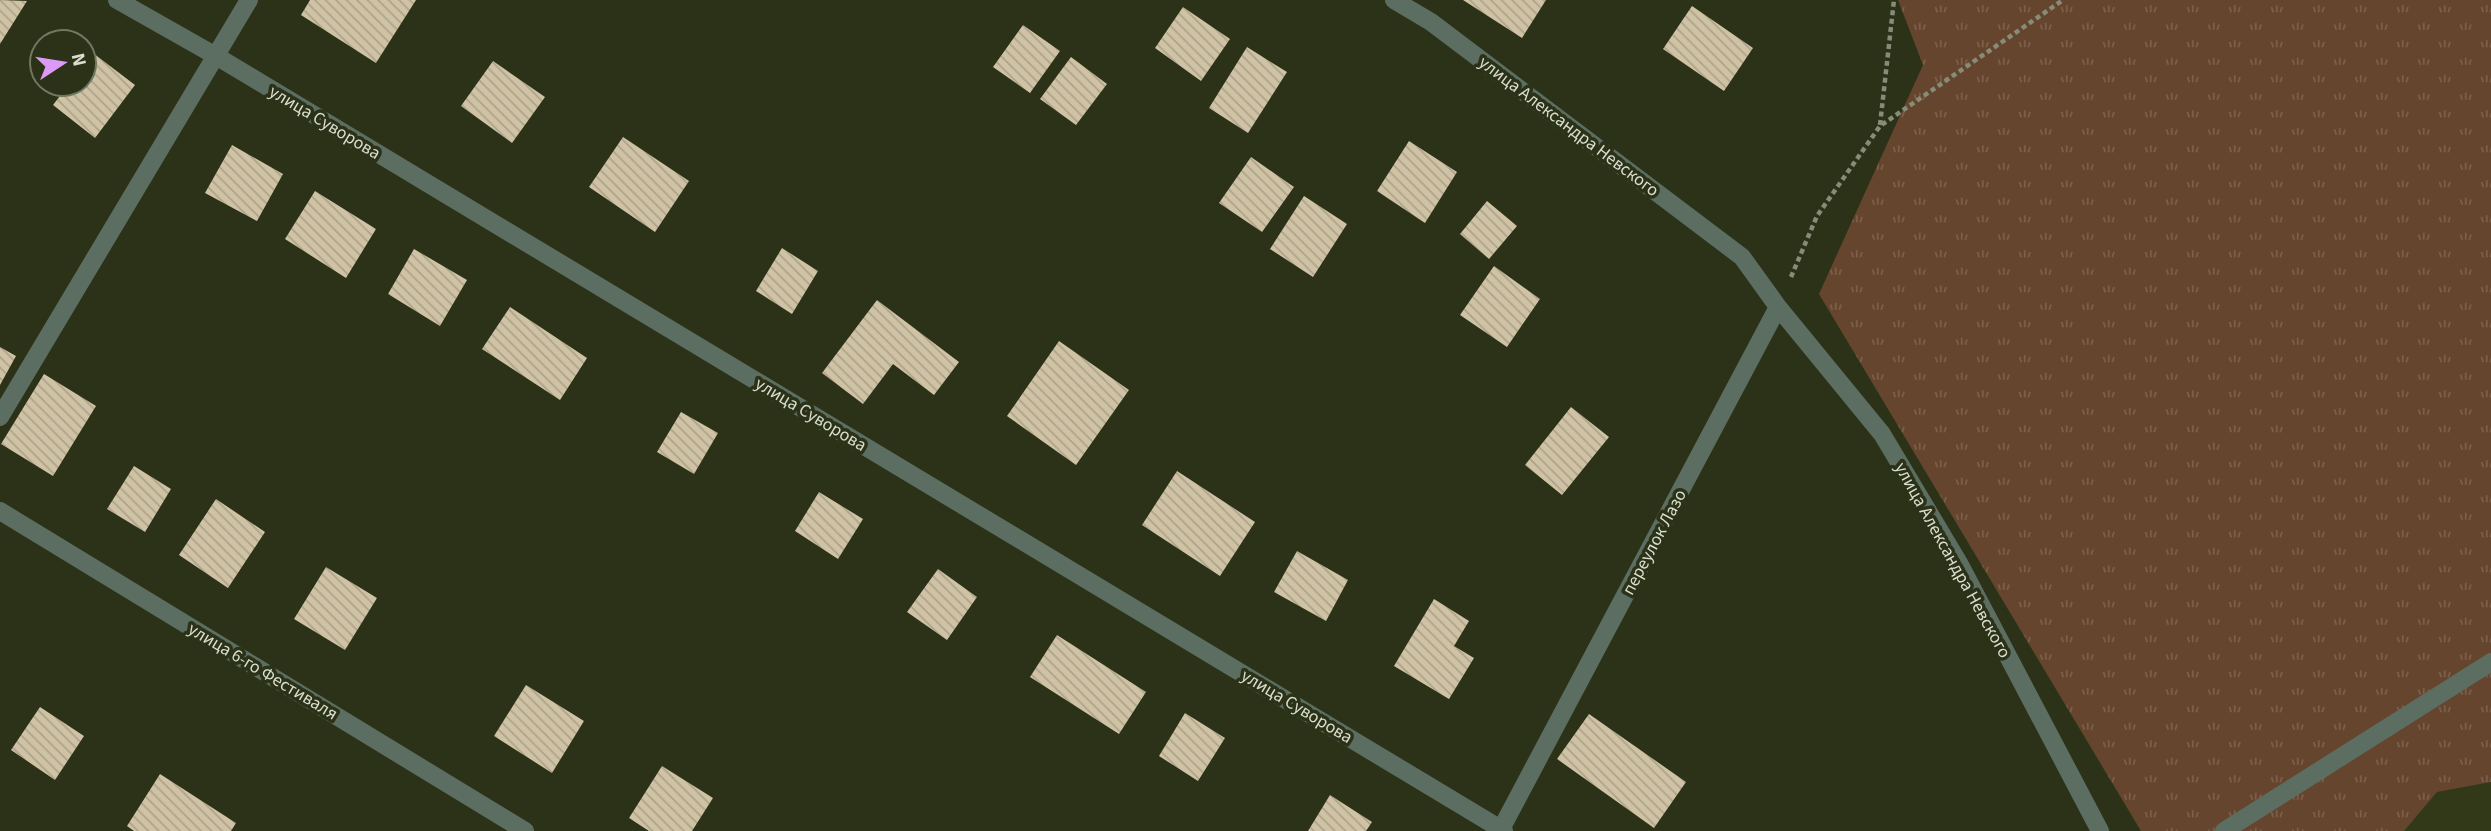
<svg xmlns="http://www.w3.org/2000/svg" width="2491" height="831" font-family="'Source Sans 3',sans-serif">
<style>
.built{fill:#313918}
.grass{fill:url(#grass-tufts)}
.building{fill:url(#building-back-hatch)}
.lines{fill:none;stroke-linecap:round;stroke-linejoin:round}
.path{stroke:#868c78;stroke-width:4.5;stroke-dasharray:5 3.5;stroke-linecap:butt}
.minor{stroke:#5c6d61;stroke-width:18}
.labels{text-anchor:middle;stroke-width:7;stroke-linejoin:round;paint-order:stroke}
.street-label{font-size:18px;fill:#d9dece;stroke:#2b3218}
</style>
<defs>
<pattern id="grass-tufts" width="24" height="20" patternUnits="userSpaceOnUse" patternTransform="scale(1.75)"><rect width="24" height="20" fill="#66452e"/><path d="M3 7l-1-3M5 7V3M7 7l1-3M15 17l-1-3M17 17v-4M19 17l1-3" fill="none" stroke="#7b5f4b"/></pattern>
<pattern id="building-back-hatch" width="6" height="6" patternUnits="userSpaceOnUse" patternTransform="scale(1.75)"><rect width="6" height="6" fill="#d0c3a5"/><path d="M-1 5l2 2M0 0l6 6M5-1l2 2" fill="none" stroke="#aca38b"/></pattern>
</defs>
<rect width="100%" height="100%" fill="#2b3218"/>
<path class="built" d="M 2491,782 L 2491,831 L 2404,831 L 2437,792 Z"/>
<path class="grass" d="M 1898,0 L 2491,0 L 2491,782 L 2437,792 L 2404,831 L 2141,831 L 1819,294 L 1923,65 Z"/>
<path class="building" d="M 0,0 L 27,1 L 0,44 Z
M 310,0 L 416,0 L 376,63 L 301,15 Z
M 1463,0 L 1546,0 L 1522,38 Z
M 1692,6 L 1753,48 L 1724,91 L 1663,49 Z
M 1183,7 L 1230,39 L 1201,81 L 1155,48 Z
M 1023,25 L 1060,51 L 1030,93 L 993,67 Z
M 1247,47 L 1287,72 L 1248,133 L 1209,108 Z
M 93,53 L 135,85 L 95,138 L 53,105 L 69,84 L 84,84 L 84,65 Z
M 1071,57 L 1107,84 L 1076,125 L 1040,99 Z
M 493,61 L 545,97 L 512,143 L 461,106 Z
M 623,137 L 689,181 L 655,232 L 589,187 Z
M 1409,141 L 1457,172 L 1425,223 L 1377,191 Z
M 232,145 L 283,174 L 257,221 L 205,193 Z
M 1251,157 L 1294,187 L 1262,232 L 1219,203 Z
M 315,191 L 376,229 L 346,278 L 285,239 Z
M 1304,196 L 1347,224 L 1313,277 L 1270,249 Z
M 1487,201 L 1517,226 L 1489,259 L 1460,234 Z
M 782,248 L 818,271 L 792,314 L 756,291 Z
M 414,249 L 467,280 L 440,326 L 388,294 Z
M 1494,266 L 1540,299 L 1507,347 L 1460,315 Z
M 877,300 L 959,362 L 934,395 L 893,364 L 863,404 L 822,373 Z
M 510,307 L 587,358 L 560,400 L 482,349 Z
M 1059,341 L 1129,390 L 1076,465 L 1007,416 Z
M 0,347 L 16,356 L 0,385 Z
M 44,374 L 96,406 L 53,476 L 1,444 Z
M 1571,407 L 1609,437 L 1562,495 L 1525,465 Z
M 681,412 L 718,433 L 694,474 L 657,452 Z
M 134,466 L 171,489 L 145,532 L 107,509 Z
M 1177,471 L 1255,522 L 1220,576 L 1142,525 Z
M 819,492 L 863,519 L 838,559 L 795,531 Z
M 216,499 L 265,532 L 228,588 L 179,555 Z
M 1297,551 L 1348,580 L 1326,621 L 1274,592 Z
M 326,567 L 377,598 L 345,650 L 294,619 Z
M 938,569 L 977,597 L 947,640 L 907,612 Z
M 1434,599 L 1469,621 L 1454,646 L 1474,658 L 1449,699 L 1394,666 Z
M 1057,635 L 1146,692 L 1119,734 L 1030,677 Z
M 526,685 L 584,721 L 552,773 L 494,736 Z
M 40,707 L 84,736 L 55,780 L 11,750 Z
M 1185,713 L 1225,738 L 1198,781 L 1159,756 Z
M 1589,714 L 1686,782 L 1654,828 L 1557,759 Z
M 662,766 L 713,798 L 692,831 L 649,831 L 629,818 Z
M 160,774 L 236,823 L 231,831 L 134,831 L 127,826 Z
M 1330,795 L 1372,822 L 1366,831 L 1308,831 Z"/>
<g class="lines">
<path class="path" d="M 1880,125 L 1894,0
M 1791,277 L 1817,216 L 1880,126 L 2063,0"/>
<path class="minor" d="M 117,0 L 216,56 L 1504,831
M 1394,0 L 1431,22 L 1742,257 L 1778,307 L 1500,831
M 1778,307 L 1882,434 L 1959,563 L 2100,831
M 0,417 L 249,0
M 0,511 L 525,831
M 2224,831 L 2491,662"/>
</g>
<g class="labels">
<g class="street-label">
<text transform="translate(325 122) rotate(31)" y="6">улица Суворова</text>
<text transform="translate(1569 126) rotate(37)" y="6">улица Александра Невского</text>
<text transform="translate(811 414) rotate(31)" y="6">улица Суворова</text>
<text transform="translate(1654 542) rotate(-62)" y="6">переулок Лазо</text>
<text transform="translate(1953 560) rotate(61)" y="6">улица Александра Невского</text>
<text transform="translate(263 671) rotate(31)" y="6">улица 6-го Фестиваля</text>
<text transform="translate(1297 706) rotate(31)" y="6">улица Суворова</text>
</g>
</g>
<g transform="translate(63 63) rotate(78)"><circle r="33" fill="#2b3218" stroke="#717761" stroke-width="2"/>
<path d="M0-5L12 26L0 18L-12 26Z" fill="#dc99f5"/>
<text y="-10" font-size="19" font-weight="bold" text-anchor="middle" fill="#d9dece">N</text>
</g>
</svg>
